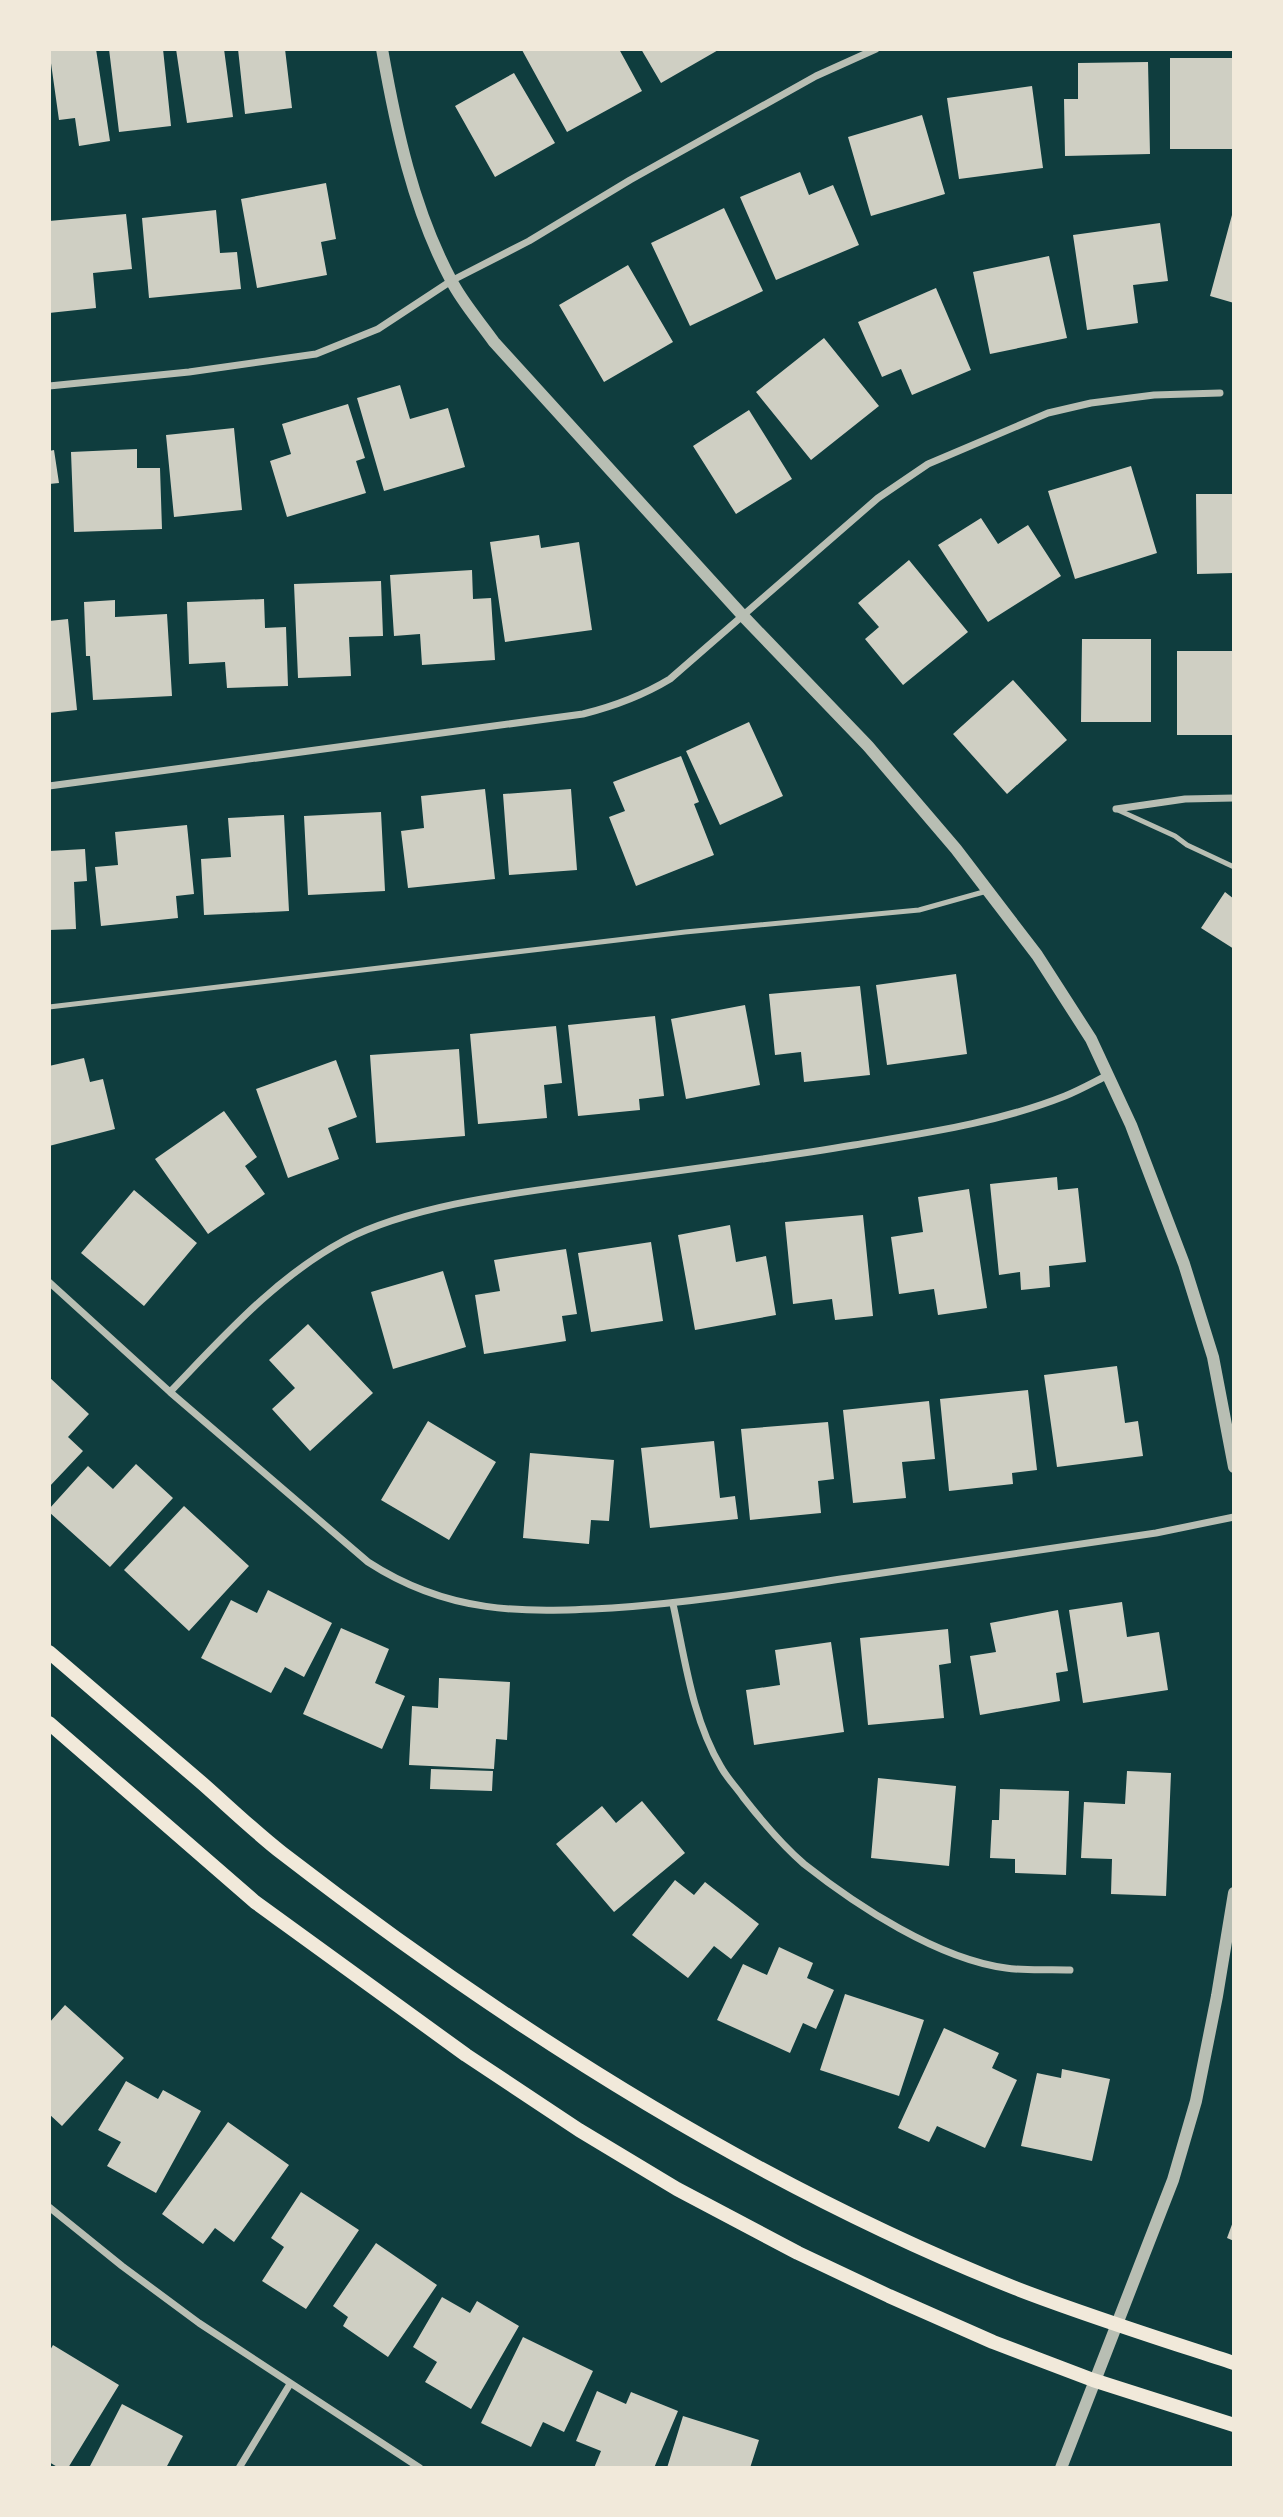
<svg xmlns="http://www.w3.org/2000/svg" width="1283" height="2517" font-family="Manrope,sans-serif">
<style>
.building{fill:#cfcfc3}
.lines{fill:none;stroke-linecap:round;stroke-linejoin:round}
.service{stroke:#b8beb3;stroke-width:5}
.minor{stroke:#b8beb3;stroke-width:7}
.tertiary{stroke:#b8beb3;stroke-width:12}
.secondary{stroke:#f1e9da;stroke-width:14}
</style>
<rect width="100%" height="100%" fill="#0f3d3e"/>
<path class="building" d="M 49,49 L 96,49 L 110,141 L 79,146 L 75,118 L 59,120 Z
M 109,49 L 163,49 L 171,126 L 119,132 Z
M 176,49 L 224,49 L 233,117 L 187,123 Z
M 238,49 L 285,49 L 292,108 L 245,114 Z
M 524,49 L 619,49 L 642,91 L 567,132 L 522,50 Z
M 641,49 L 720,49 L 661,83 Z
M 1170,58 L 1234,58 L 1234,149 L 1170,149 Z
M 1148,62 L 1150,154 L 1065,156 L 1064,99 L 1078,99 L 1078,63 Z
M 514,73 L 555,143 L 495,177 L 455,106 Z
M 1032,86 L 1043,168 L 959,179 L 947,98 Z
M 922,115 L 945,194 L 871,216 L 848,137 Z
M 800,172 L 809,195 L 833,185 L 859,245 L 776,280 L 740,197 Z
M 326,183 L 336,239 L 321,242 L 327,275 L 257,288 L 241,199 Z
M 724,208 L 763,291 L 690,326 L 651,243 Z
M 216,210 L 220,253 L 237,252 L 241,289 L 149,298 L 142,218 Z
M 126,214 L 132,269 L 93,273 L 96,308 L 49,313 L 49,221 Z
M 1232,215 L 1234,216 L 1234,303 L 1210,296 Z
M 1160,223 L 1168,281 L 1133,285 L 1138,323 L 1087,330 L 1073,235 Z
M 1049,256 L 1067,338 L 990,354 L 973,272 Z
M 628,265 L 673,342 L 604,382 L 559,305 Z
M 936,288 L 971,370 L 912,395 L 901,369 L 882,377 L 858,322 Z
M 824,338 L 879,406 L 811,460 L 756,392 Z
M 400,385 L 410,419 L 448,408 L 465,467 L 384,491 L 357,398 Z
M 348,404 L 365,458 L 356,461 L 366,493 L 287,517 L 270,461 L 291,454 L 282,424 Z
M 749,410 L 792,479 L 736,514 L 693,446 Z
M 234,428 L 242,510 L 174,517 L 166,435 Z
M 137,449 L 137,468 L 160,468 L 162,529 L 74,532 L 71,452 Z
M 54,450 L 59,483 L 49,484 L 49,451 Z
M 1131,466 L 1157,553 L 1075,579 L 1048,491 Z
M 1196,494 L 1234,494 L 1234,573 L 1197,574 Z
M 981,518 L 998,544 L 1028,525 L 1061,576 L 988,622 L 938,545 Z
M 539,535 L 541,548 L 579,542 L 592,630 L 505,642 L 490,542 Z
M 909,560 L 968,632 L 903,685 L 865,639 L 879,627 L 858,603 Z
M 472,570 L 473,599 L 491,598 L 495,660 L 422,665 L 420,634 L 394,636 L 390,575 Z
M 381,581 L 383,636 L 349,637 L 351,676 L 298,678 L 294,584 Z
M 264,599 L 265,628 L 286,627 L 288,686 L 227,688 L 225,662 L 189,664 L 187,602 Z
M 115,600 L 115,617 L 167,614 L 172,696 L 93,700 L 90,656 L 86,656 L 84,602 Z
M 68,619 L 77,710 L 49,713 L 49,621 Z
M 1082,639 L 1151,639 L 1151,722 L 1081,722 Z
M 1177,651 L 1234,651 L 1234,735 L 1177,735 Z
M 1013,680 L 1067,740 L 1007,794 L 953,734 Z
M 749,722 L 783,796 L 720,825 L 686,751 Z
M 681,756 L 699,802 L 694,804 L 714,855 L 636,886 L 609,817 L 625,811 L 613,782 Z
M 485,789 L 495,879 L 408,888 L 401,831 L 424,828 L 421,796 Z
M 571,789 L 577,870 L 509,875 L 503,794 Z
M 381,812 L 385,891 L 308,895 L 304,816 Z
M 284,815 L 289,911 L 204,915 L 201,859 L 231,857 L 228,818 Z
M 187,825 L 194,894 L 176,896 L 178,918 L 101,926 L 95,867 L 118,865 L 115,832 Z
M 85,849 L 87,881 L 74,882 L 76,929 L 49,930 L 49,851 Z
M 1225,892 L 1234,899 L 1234,949 L 1201,928 Z
M 956,974 L 967,1054 L 887,1065 L 876,985 Z
M 860,986 L 870,1075 L 804,1082 L 801,1052 L 775,1055 L 769,994 Z
M 745,1005 L 760,1085 L 686,1099 L 671,1019 Z
M 655,1016 L 664,1096 L 639,1099 L 640,1110 L 578,1116 L 568,1025 Z
M 556,1026 L 562,1083 L 544,1085 L 547,1118 L 478,1124 L 470,1034 Z
M 459,1049 L 465,1136 L 376,1143 L 370,1055 Z
M 84,1058 L 90,1082 L 103,1079 L 115,1129 L 49,1146 L 49,1066 Z
M 336,1060 L 357,1117 L 328,1128 L 339,1159 L 288,1178 L 256,1089 Z
M 224,1111 L 257,1157 L 245,1166 L 265,1194 L 208,1234 L 155,1159 Z
M 1057,1177 L 1058,1190 L 1078,1188 L 1086,1262 L 1049,1266 L 1050,1287 L 1021,1290 L 1020,1272 L 999,1275 L 990,1184 Z
M 969,1189 L 987,1308 L 938,1315 L 934,1289 L 899,1294 L 891,1237 L 923,1232 L 918,1197 Z
M 134,1190 L 197,1243 L 144,1306 L 81,1253 Z
M 863,1215 L 873,1316 L 835,1320 L 832,1299 L 793,1304 L 785,1222 Z
M 730,1225 L 736,1262 L 766,1256 L 776,1315 L 695,1330 L 678,1235 Z
M 651,1242 L 663,1321 L 591,1332 L 578,1253 Z
M 566,1249 L 577,1314 L 562,1316 L 566,1341 L 484,1354 L 475,1295 L 500,1291 L 494,1260 Z
M 443,1271 L 466,1347 L 393,1369 L 371,1292 Z
M 308,1324 L 373,1393 L 310,1451 L 272,1409 L 295,1388 L 269,1360 Z
M 1117,1366 L 1125,1423 L 1138,1421 L 1143,1456 L 1057,1467 L 1044,1375 Z
M 49,1377 L 89,1414 L 68,1437 L 83,1451 L 49,1487 Z
M 1028,1390 L 1037,1470 L 1012,1473 L 1013,1484 L 949,1491 L 940,1399 Z
M 929,1401 L 935,1459 L 902,1462 L 906,1498 L 853,1503 L 843,1410 Z
M 428,1421 L 496,1462 L 449,1540 L 381,1500 Z
M 828,1422 L 834,1479 L 818,1481 L 821,1513 L 750,1520 L 741,1429 Z
M 714,1441 L 720,1498 L 735,1496 L 738,1519 L 650,1528 L 641,1448 Z
M 530,1453 L 614,1460 L 609,1521 L 591,1520 L 589,1544 L 523,1538 Z
M 136,1464 L 173,1498 L 110,1567 L 49,1512 L 49,1509 L 88,1466 L 113,1489 Z
M 184,1506 L 249,1566 L 189,1631 L 124,1570 Z
M 268,1590 L 332,1623 L 304,1677 L 285,1667 L 271,1693 L 201,1658 L 231,1600 L 257,1613 Z
M 1122,1602 L 1127,1637 L 1159,1632 L 1168,1690 L 1083,1703 L 1069,1610 Z
M 1058,1610 L 1068,1671 L 1056,1673 L 1060,1701 L 980,1715 L 970,1656 L 996,1652 L 990,1623 Z
M 341,1628 L 389,1649 L 375,1683 L 405,1696 L 382,1749 L 303,1714 Z
M 948,1629 L 951,1663 L 939,1665 L 944,1718 L 868,1725 L 860,1638 Z
M 831,1642 L 844,1732 L 754,1745 L 746,1690 L 780,1685 L 775,1650 Z
M 439,1678 L 510,1682 L 507,1740 L 496,1739 L 494,1769 L 409,1765 L 412,1706 L 438,1708 Z
M 431,1769 L 493,1771 L 492,1791 L 430,1789 Z
M 1127,1771 L 1171,1773 L 1166,1896 L 1111,1894 L 1112,1859 L 1081,1858 L 1084,1802 L 1125,1804 Z
M 878,1778 L 956,1786 L 949,1866 L 871,1858 Z
M 1000,1789 L 1069,1791 L 1066,1875 L 1015,1873 L 1015,1859 L 990,1858 L 992,1820 L 999,1820 Z
M 642,1801 L 685,1853 L 614,1912 L 556,1844 L 602,1806 L 616,1823 Z
M 675,1880 L 694,1895 L 705,1882 L 759,1924 L 731,1959 L 714,1946 L 688,1978 L 632,1935 Z
M 779,1947 L 813,1963 L 807,1978 L 834,1990 L 816,2029 L 803,2023 L 790,2053 L 717,2020 L 743,1964 L 767,1975 Z
M 845,1994 L 924,2020 L 899,2096 L 820,2070 Z
M 65,2005 L 124,2058 L 62,2126 L 49,2114 L 49,2023 Z
M 944,2028 L 999,2053 L 992,2068 L 1017,2080 L 985,2148 L 937,2126 L 929,2142 L 898,2128 Z
M 1062,2069 L 1110,2079 L 1092,2161 L 1021,2146 L 1037,2073 L 1061,2078 Z
M 126,2081 L 158,2099 L 163,2090 L 201,2111 L 156,2193 L 107,2166 L 121,2142 L 98,2130 Z
M 228,2122 L 289,2165 L 234,2242 L 215,2228 L 203,2244 L 162,2214 Z
M 301,2192 L 359,2230 L 306,2309 L 262,2281 L 284,2247 L 271,2238 Z
M 1234,2219 L 1234,2241 L 1227,2238 Z
M 376,2243 L 437,2285 L 388,2357 L 343,2326 L 348,2317 L 333,2306 Z
M 442,2297 L 470,2313 L 477,2301 L 519,2326 L 471,2409 L 425,2382 L 437,2362 L 413,2347 Z
M 523,2337 L 593,2371 L 564,2432 L 543,2422 L 531,2447 L 481,2423 Z
M 53,2345 L 119,2385 L 68,2468 L 59,2468 L 49,2462 L 49,2352 Z
M 597,2391 L 626,2404 L 631,2392 L 678,2411 L 654,2468 L 594,2468 L 601,2451 L 576,2441 Z
M 122,2404 L 183,2436 L 166,2468 L 89,2468 Z
M 683,2416 L 759,2440 L 750,2468 L 667,2468 Z"/>
<g class="lines">
<path class="service" d="M 1118,810 L 1175,836 L 1187,845 L 1234,867
M 49,1007 L 685,932 L 919,910 L 987,891"/>
<path class="minor" d="M 49,386 L 189,372 L 316,354 L 378,329 L 451,281 L 529,241 L 630,180 L 816,76 L 876,49
M 49,786 L 583,714 C 615,706 642,696 670,679 L 878,498 L 928,464 L 1048,413 L 1091,403 L 1154,395 L 1220,393
M 1116,809 L 1185,799 L 1234,798
M 49,1282 L 170,1392 L 368,1562 C 448,1614 521,1613 612,1608 C 691,1603 769,1590 848,1578 C 951,1563 1054,1548 1156,1533 L 1234,1517
M 170,1392 C 224,1336 276,1277 345,1240 C 411,1206 508,1194 581,1184 C 672,1172 763,1160 854,1145 C 925,1133 997,1123 1065,1096 C 1080,1090 1094,1082 1108,1075
M 673,1604 C 685,1659 692,1718 721,1767 C 727,1778 736,1787 743,1797 C 761,1820 782,1845 804,1864 C 857,1906 938,1959 1006,1968 C 1026,1971 1049,1969 1070,1970
M 49,2207 L 122,2266 L 199,2323 L 420,2468
M 239,2468 L 290,2384"/>
<path class="tertiary" d="M 382,49 C 396,128 413,209 451,280 C 462,302 480,322 494,342 L 744,617 L 868,746 L 956,849 L 1037,955 L 1091,1039 L 1131,1125 L 1184,1264 L 1213,1357 L 1234,1467
M 1061,2468 L 1173,2180 L 1196,2101 L 1217,1996 L 1234,1893"/>
<path class="secondary" d="M 49,1652 C 100,1696 151,1740 203,1784 C 229,1807 255,1832 282,1853 C 505,2025 753,2184 1015,2288 C 1087,2316 1161,2339 1234,2363
M 49,1723 L 255,1902 L 466,2055 L 579,2130 L 677,2189 L 798,2253 L 889,2296 L 993,2342 L 1093,2380 L 1234,2425"/>
</g>
<rect width="1283" height="2517" fill="none" stroke="#f1e9da" stroke-width="102"/>
</svg>
